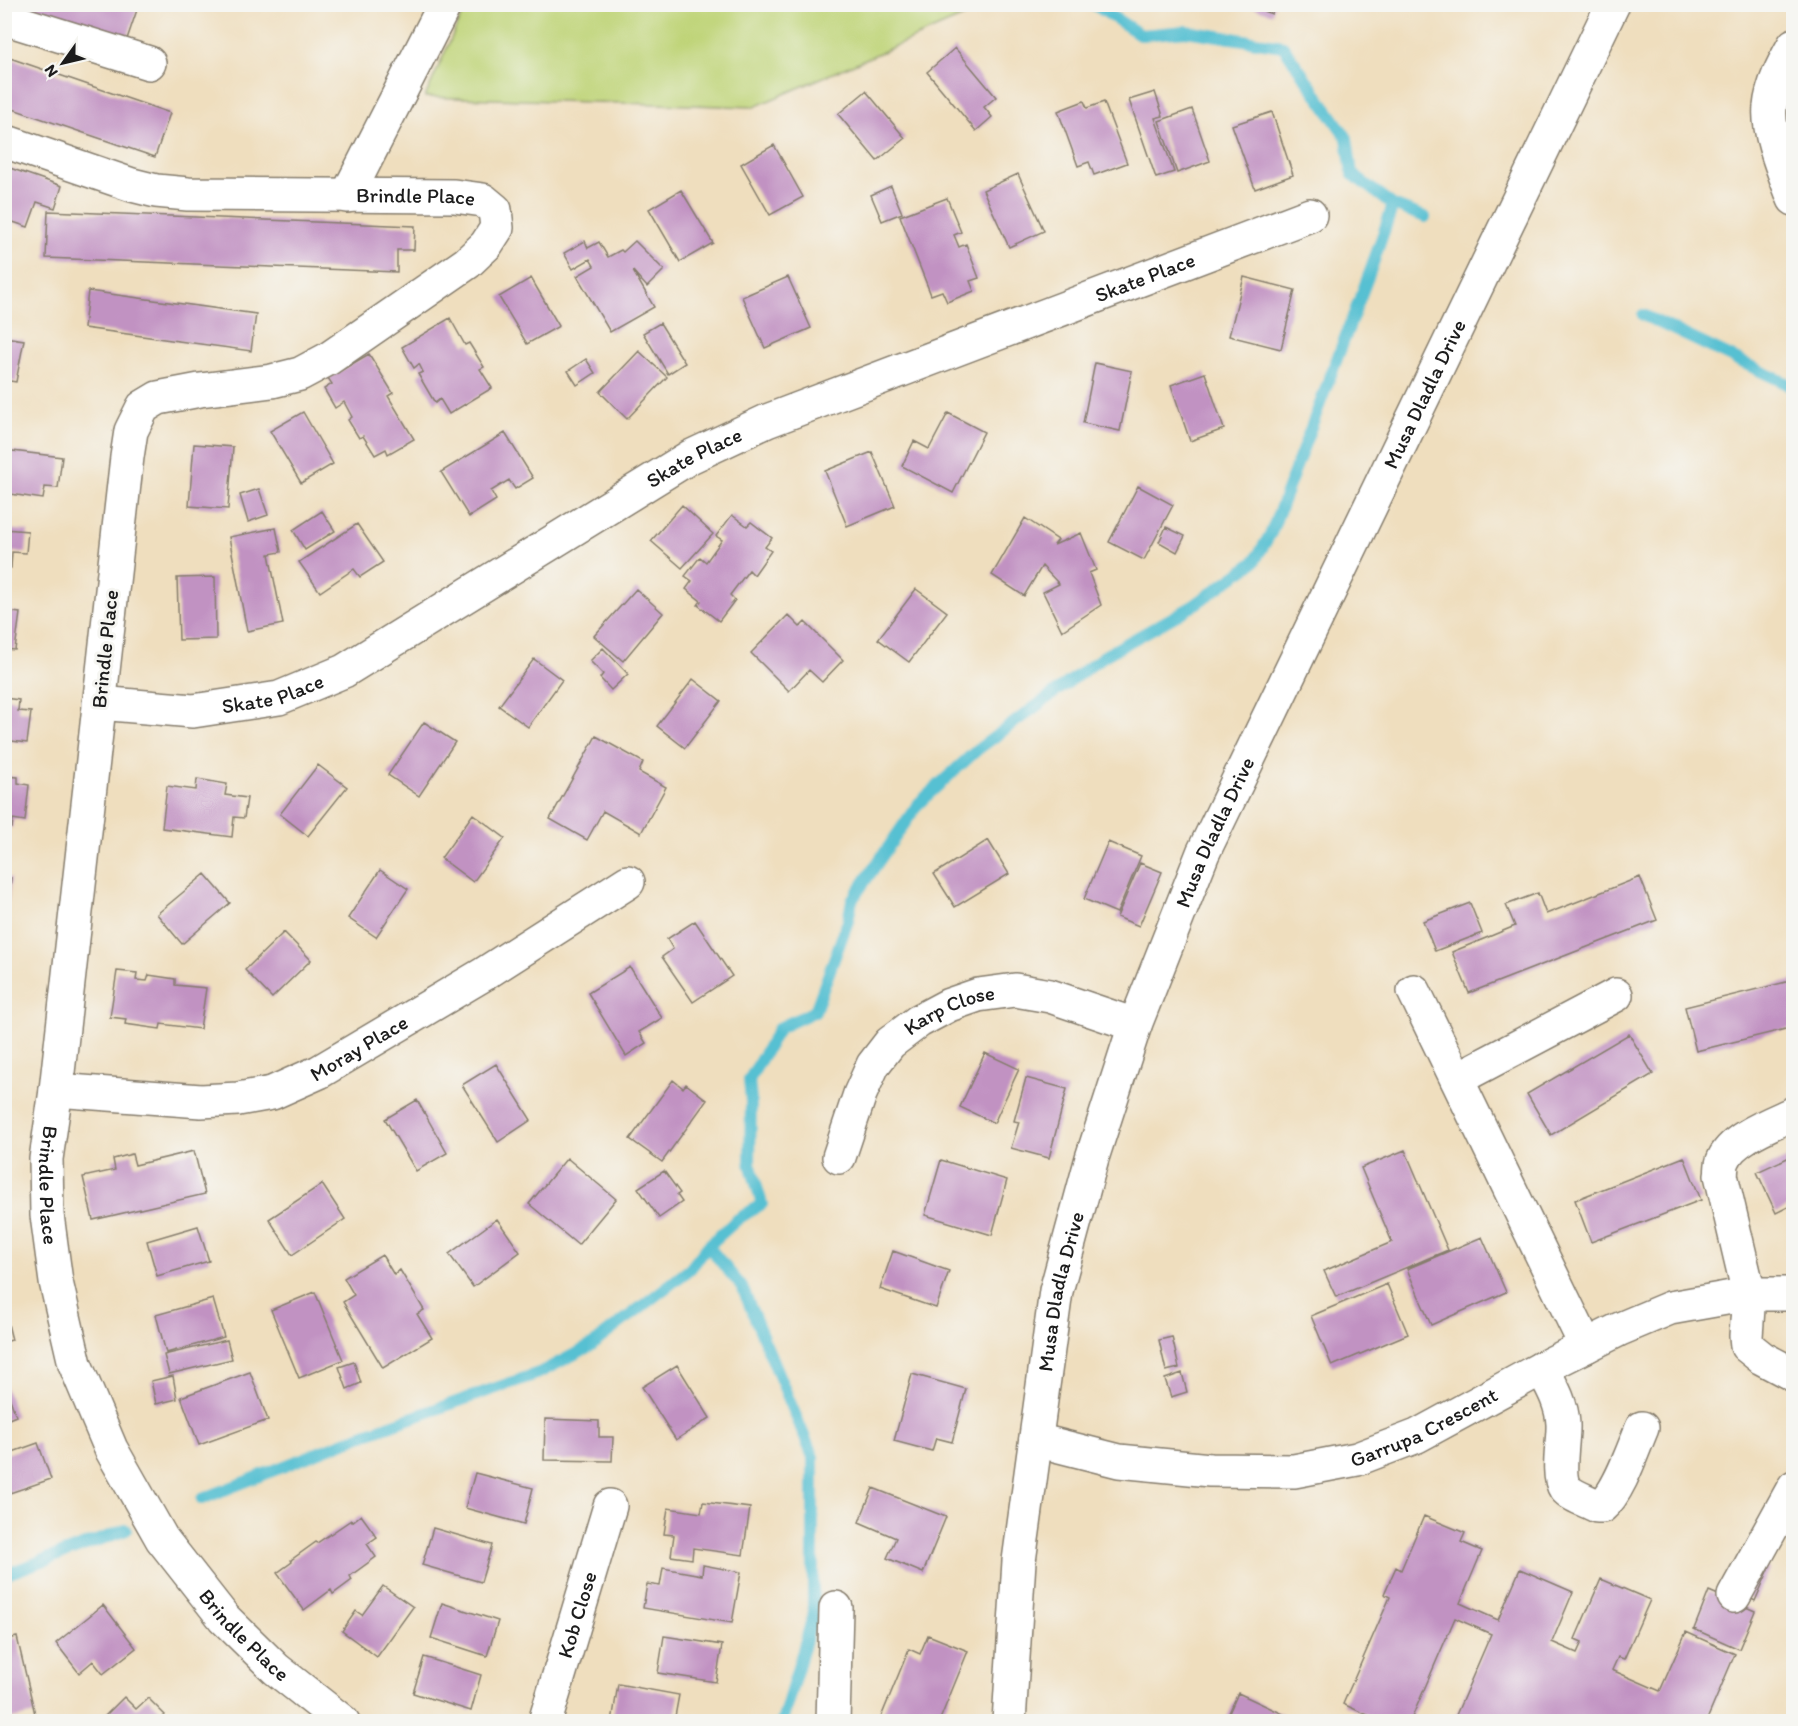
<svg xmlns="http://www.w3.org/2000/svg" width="1798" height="1726" font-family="Itim,sans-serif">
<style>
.green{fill:#bfd478;stroke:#6e784a;stroke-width:1.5}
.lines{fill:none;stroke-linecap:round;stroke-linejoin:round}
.stream{stroke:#56c0d2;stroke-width:12}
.building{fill:#c192c2}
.minor-casing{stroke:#867d6d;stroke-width:36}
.minor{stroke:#fff;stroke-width:33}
.labels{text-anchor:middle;stroke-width:6;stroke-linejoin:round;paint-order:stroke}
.street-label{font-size:21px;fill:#1c1c1c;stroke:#f6f6f2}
</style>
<rect width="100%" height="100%" fill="#f6f6f2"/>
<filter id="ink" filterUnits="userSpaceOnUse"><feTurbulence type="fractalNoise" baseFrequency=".0167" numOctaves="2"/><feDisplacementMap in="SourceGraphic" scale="12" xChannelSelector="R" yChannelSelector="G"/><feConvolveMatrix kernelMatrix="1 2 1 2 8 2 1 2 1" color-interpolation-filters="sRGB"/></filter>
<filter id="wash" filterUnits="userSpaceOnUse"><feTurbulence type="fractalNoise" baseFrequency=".008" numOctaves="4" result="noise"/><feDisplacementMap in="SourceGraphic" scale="24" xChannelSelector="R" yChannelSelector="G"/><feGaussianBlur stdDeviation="1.35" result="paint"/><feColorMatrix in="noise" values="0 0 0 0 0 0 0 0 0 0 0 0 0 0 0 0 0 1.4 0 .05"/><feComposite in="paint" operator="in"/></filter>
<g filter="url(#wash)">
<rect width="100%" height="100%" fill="#efdebe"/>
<path class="green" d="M 466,5 L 466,4 L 991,5 L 754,107 L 425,97 Z"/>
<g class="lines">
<path class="stream" d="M 1093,4 L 1141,35 L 1186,31 L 1283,46 L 1347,138 L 1352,174 L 1393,205 L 1425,217
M 1643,315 L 1794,387
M 708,1246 L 742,1287 L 813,1457 L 813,1616 L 782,1722
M 202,1499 L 357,1437 L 539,1373 L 592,1345 L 690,1269 L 708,1246 L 738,1219 L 762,1204 L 750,1163 L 751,1101 L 749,1080 L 779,1028 L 815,1011 L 848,921 L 852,900 L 918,804 L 977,750 L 1104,656 L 1193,606 L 1254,562 L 1271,533 L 1371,269 L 1393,205
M 4,1575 L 126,1530"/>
</g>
<g id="blocks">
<path class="building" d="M 7,4 L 139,4 L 125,45 Z
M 1242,4 L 1275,4 L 1272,14 Z
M 955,48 L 996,97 L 984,107 L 992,117 L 976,131 L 927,72 Z
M 4,56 L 170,113 L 155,157 L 4,106 Z
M 866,91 L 905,138 L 877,161 L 838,114 Z
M 1155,92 L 1163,116 L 1155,118 L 1174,172 L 1156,178 L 1129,100 Z
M 1084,101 L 1087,108 L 1104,102 L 1127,163 L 1094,175 L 1089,162 L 1078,166 L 1058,111 Z
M 1192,109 L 1210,161 L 1177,173 L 1159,121 Z
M 1272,112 L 1293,175 L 1255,189 L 1232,125 Z
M 774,145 L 803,197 L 770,215 L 741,164 Z
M 4,166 L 62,186 L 55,208 L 37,202 L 28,227 L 4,219 Z
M 1018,174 L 1044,231 L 1009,247 L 983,190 Z
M 891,186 L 902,213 L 882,221 L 871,195 Z
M 681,190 L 713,243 L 680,262 L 649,209 Z
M 947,198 L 961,232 L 954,235 L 959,247 L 966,244 L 979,278 L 970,281 L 974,291 L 947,302 L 942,291 L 931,295 L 900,216 Z
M 48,211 L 415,226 L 414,250 L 397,250 L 397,272 L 46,258 Z
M 585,241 L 588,248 L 599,242 L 608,257 L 621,250 L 623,252 L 635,241 L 664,270 L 647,287 L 633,271 L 654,307 L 610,332 L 577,276 L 594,266 L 590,259 L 573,269 L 564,253 Z
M 788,277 L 811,328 L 765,348 L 742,297 Z
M 1244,277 L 1295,290 L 1281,349 L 1229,336 Z
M 531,278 L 559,326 L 527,344 L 499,297 Z
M 88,291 L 256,314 L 251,351 L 84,328 Z
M 450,318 L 465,345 L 469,343 L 484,367 L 480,369 L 492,388 L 449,414 L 440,399 L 435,403 L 418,374 L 423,372 L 419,364 L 414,368 L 402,347 Z
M 660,323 L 685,363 L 668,374 L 643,333 Z
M 4,337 L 24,340 L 16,382 L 4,380 Z
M 639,351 L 667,377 L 627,419 L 600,392 Z
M 369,354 L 393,393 L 388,396 L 414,439 L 388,454 L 386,449 L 375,455 L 363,436 L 359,438 L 348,420 L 352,417 L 344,402 L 335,408 L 324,389 L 332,384 L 328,378 Z
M 586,359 L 595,373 L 577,385 L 568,371 Z
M 1095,363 L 1132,371 L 1120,431 L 1083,423 Z
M 1205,373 L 1224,429 L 1190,441 L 1171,385 Z
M 303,412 L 333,464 L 301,483 L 270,431 Z
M 948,413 L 984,432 L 953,493 L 902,466 L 914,441 L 929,449 Z
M 505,433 L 533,478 L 515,489 L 509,480 L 491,491 L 496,500 L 469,517 L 441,472 Z
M 194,444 L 233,447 L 228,509 L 189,506 Z
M 4,450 L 62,457 L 58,488 L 45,487 L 43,499 L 4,493 Z
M 872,452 L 895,506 L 847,526 L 825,471 Z
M 1138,486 L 1173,505 L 1144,560 L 1109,542 Z
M 259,489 L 268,515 L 248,522 L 240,495 Z
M 682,505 L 713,534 L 682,568 L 651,541 Z
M 322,511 L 335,531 L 305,550 L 293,530 Z
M 732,515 L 747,526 L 751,522 L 772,538 L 765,547 L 771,551 L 754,575 L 749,570 L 730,595 L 735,600 L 719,621 L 698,605 L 701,601 L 686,589 L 692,581 L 685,576 L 700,557 L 706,562 L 722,540 L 716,536 Z
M 1025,518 L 1058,540 L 1054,545 L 1081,533 L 1096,570 L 1089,573 L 1101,605 L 1062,631 L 1043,592 L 1059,584 L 1042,566 L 1024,596 L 992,575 Z
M 357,524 L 383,562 L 360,577 L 354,569 L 320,592 L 299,562 Z
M 1166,527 L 1185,536 L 1177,552 L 1159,542 Z
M 276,528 L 281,552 L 269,554 L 283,624 L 247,631 L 229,537 Z
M 4,529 L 28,531 L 26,553 L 12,552 L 11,568 L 4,567 Z
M 215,577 L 216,639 L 179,640 L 177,578 Z
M 636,589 L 663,613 L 623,661 L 594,636 Z
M 916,589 L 947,612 L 909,662 L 878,639 Z
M 4,611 L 20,613 L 15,650 L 4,649 Z
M 788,615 L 800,627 L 805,622 L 843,660 L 822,682 L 809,670 L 789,691 L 751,653 Z
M 603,648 L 628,674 L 611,690 L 600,678 L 603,674 L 590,661 Z
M 534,659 L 562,680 L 528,727 L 499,706 Z
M 693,679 L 721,701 L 685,748 L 657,726 Z
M 4,698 L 19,700 L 18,711 L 31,712 L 27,743 L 4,740 Z
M 424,722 L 455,742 L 419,796 L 388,775 Z
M 596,736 L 643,762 L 639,772 L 666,787 L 641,833 L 603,811 L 587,840 L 550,819 Z
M 318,765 L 347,787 L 308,836 L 280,814 Z
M 4,776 L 18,777 L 18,783 L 29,785 L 25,821 L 13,819 L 12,828 L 4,827 Z
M 197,779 L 227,784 L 225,795 L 247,798 L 244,818 L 234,817 L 232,837 L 162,828 L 167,786 L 196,790 Z
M 473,814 L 505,838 L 473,882 L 441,858 Z
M 988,840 L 1009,874 L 955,907 L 934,874 Z
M 1108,842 L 1141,856 L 1117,913 L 1084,899 Z
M 1140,863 L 1162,872 L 1139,926 L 1117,917 Z
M 380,870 L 408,889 L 376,937 L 348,918 Z
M 205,874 L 230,903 L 182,944 L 157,914 Z
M 4,877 L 11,878 L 8,903 L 4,902 Z
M 1640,877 L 1657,920 L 1469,993 L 1452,952 L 1515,926 L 1506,905 L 1538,893 L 1546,914 Z
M 1470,903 L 1482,933 L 1435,951 L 1423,921 Z
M 695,921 L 732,976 L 693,1002 L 662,957 L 673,949 L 667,939 Z
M 284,932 L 311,960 L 272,998 L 245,970 Z
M 630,967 L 662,1018 L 639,1032 L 646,1043 L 626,1056 L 588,993 Z
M 117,971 L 137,973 L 136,980 L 147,981 L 149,975 L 175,979 L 175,985 L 206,988 L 200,1029 L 161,1024 L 160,1029 L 125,1024 L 126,1019 L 110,1017 Z
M 1794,980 L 1794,1027 L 1696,1051 L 1685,1007 Z
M 1629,1034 L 1653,1074 L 1551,1135 L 1527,1094 Z
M 985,1053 L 1019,1069 L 994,1123 L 960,1107 Z
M 496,1064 L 531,1120 L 498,1142 L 462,1085 Z
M 1026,1078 L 1067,1089 L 1049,1158 L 1011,1148 L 1019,1122 L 1014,1121 Z
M 673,1080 L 683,1088 L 686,1084 L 707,1100 L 662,1162 L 630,1139 Z
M 417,1100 L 447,1153 L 416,1171 L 385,1119 Z
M 1405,1150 L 1448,1250 L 1336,1297 L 1324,1271 L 1392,1242 L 1361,1168 Z
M 194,1151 L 205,1194 L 93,1220 L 83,1177 L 115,1170 L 113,1159 L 132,1154 L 135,1165 Z
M 1794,1155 L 1794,1204 L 1776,1213 L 1757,1172 Z
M 1684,1157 L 1701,1200 L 1591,1242 L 1575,1200 Z
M 567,1158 L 616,1199 L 578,1245 L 529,1204 Z
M 941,1160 L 1007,1180 L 992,1235 L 925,1215 Z
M 664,1171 L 680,1193 L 677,1195 L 682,1202 L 659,1218 L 638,1188 Z
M 322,1184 L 345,1219 L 292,1255 L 269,1219 Z
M 497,1219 L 520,1252 L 473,1287 L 449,1254 Z
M 198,1226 L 209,1261 L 157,1276 L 147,1241 Z
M 1482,1237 L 1506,1292 L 1431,1325 L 1407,1269 Z
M 893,1251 L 949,1271 L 936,1308 L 880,1289 Z
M 382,1255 L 394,1275 L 400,1270 L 424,1310 L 417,1314 L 432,1338 L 383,1368 L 343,1302 L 354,1295 L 344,1278 Z
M 1387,1284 L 1408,1334 L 1332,1366 L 1311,1316 Z
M 315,1292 L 343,1360 L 299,1378 L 271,1310 Z
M 213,1299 L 224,1337 L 166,1353 L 156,1315 Z
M 4,1308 L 12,1340 L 4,1342 Z
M 1172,1337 L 1179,1368 L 1166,1371 L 1159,1340 Z
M 227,1340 L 232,1359 L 169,1374 L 164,1355 Z
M 354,1362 L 361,1383 L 347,1389 L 339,1367 Z
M 677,1365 L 710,1418 L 676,1440 L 642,1387 Z
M 250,1372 L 268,1420 L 199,1445 L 181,1397 Z
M 1182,1373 L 1187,1392 L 1171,1397 L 1165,1379 Z
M 912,1374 L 966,1389 L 952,1442 L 936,1438 L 932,1451 L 894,1441 Z
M 173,1376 L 177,1399 L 156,1404 L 151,1381 Z
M 5,1385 L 16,1416 L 4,1421 L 4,1386 Z
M 545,1419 L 599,1421 L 599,1437 L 613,1437 L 612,1461 L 544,1460 Z
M 38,1443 L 51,1479 L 4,1495 L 4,1455 Z
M 475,1473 L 533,1488 L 524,1524 L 465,1508 Z
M 873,1488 L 946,1517 L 923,1573 L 887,1558 L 896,1538 L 859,1522 Z
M 703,1502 L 750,1508 L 743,1555 L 693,1548 L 692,1559 L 671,1556 L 674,1535 L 664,1534 L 668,1508 L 701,1513 Z
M 361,1515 L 377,1537 L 367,1544 L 376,1557 L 350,1576 L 352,1580 L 333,1594 L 331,1590 L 304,1610 L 277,1573 L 292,1562 L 291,1560 L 316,1542 L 317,1543 L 351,1520 L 352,1522 Z
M 1424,1516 L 1465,1533 L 1461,1542 L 1482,1551 L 1460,1603 L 1498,1620 L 1520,1569 L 1573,1592 L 1552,1642 L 1577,1653 L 1582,1642 L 1575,1639 L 1601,1579 L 1650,1600 L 1624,1659 L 1618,1657 L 1612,1670 L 1660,1691 L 1686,1632 L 1735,1654 L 1706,1722 L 1453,1722 L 1491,1634 L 1455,1618 L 1410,1722 L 1383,1722 L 1343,1704 L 1390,1597 L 1384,1594 L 1396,1567 L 1401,1570 Z
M 433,1528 L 492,1545 L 481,1582 L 422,1565 Z
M 1756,1563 L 1769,1569 L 1755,1601 L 1742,1594 Z
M 703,1565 L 741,1572 L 732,1623 L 643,1608 L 647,1584 L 660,1586 L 663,1568 L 702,1575 Z
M 383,1586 L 413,1607 L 377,1657 L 342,1631 L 356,1611 L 362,1615 Z
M 1709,1591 L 1755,1611 L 1739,1649 L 1694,1629 Z
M 442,1603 L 498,1621 L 487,1656 L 431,1638 Z
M 103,1605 L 136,1648 L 103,1674 L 93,1661 L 79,1673 L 56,1643 Z
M 928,1635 L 968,1651 L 939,1722 L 879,1722 L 909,1649 L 920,1654 Z
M 664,1636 L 722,1645 L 716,1682 L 658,1673 Z
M 17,1637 L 35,1714 L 4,1721 L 4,1640 Z
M 424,1657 L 481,1675 L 471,1711 L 413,1693 Z
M 618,1684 L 679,1695 L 674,1722 L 612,1722 Z
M 1238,1693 L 1283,1714 L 1280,1722 L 1225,1722 Z
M 124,1697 L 136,1709 L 148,1698 L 165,1715 L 159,1722 L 99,1722 Z"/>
</g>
</g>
<g filter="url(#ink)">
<use href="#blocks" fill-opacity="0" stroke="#867d6d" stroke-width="1.5"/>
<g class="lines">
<g class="minor-casing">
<g id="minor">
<path d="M 4,18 L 149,63"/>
<path d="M 1794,45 C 1783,65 1772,85 1770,107 C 1767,133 1785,174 1794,199"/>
<path id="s1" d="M 4,141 L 132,185 L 156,191 L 188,194 L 454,196 L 483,200 L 495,210 L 497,228 L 486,245 L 467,263 L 328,359 L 300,374 L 272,381 L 200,390 L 158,398 L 143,407 L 131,431 L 127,457 L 56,1090 L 46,1159 L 47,1215 L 56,1282 L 75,1364 L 111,1449 L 162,1539 L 224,1618 L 276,1669 L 343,1722"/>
<path d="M 347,196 L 445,4"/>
<path id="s2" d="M 99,703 L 193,711 L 279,698 L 344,671 L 690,457 L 767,421 L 1310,215"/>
<path d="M 1414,991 L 1586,1346"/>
<path d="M 1457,1079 L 1616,995"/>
<path id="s3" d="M 56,1090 L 201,1101 L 238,1099 L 272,1093 L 319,1072 L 484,974 L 628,882"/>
<path d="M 1794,1113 C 1773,1123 1731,1138 1723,1161 C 1721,1165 1722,1171 1721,1175 L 1749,1294 L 1746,1336 L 1747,1346 L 1762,1358 L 1794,1375"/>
<path id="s4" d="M 839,1157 L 860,1094 L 873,1065 L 890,1043 L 919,1021 L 949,1005 L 978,995 L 1015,990 L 1050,996 L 1135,1025"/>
<path d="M 1542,1368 C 1551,1385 1562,1403 1563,1424 C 1564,1439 1556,1475 1565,1488 C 1571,1496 1588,1501 1597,1506 L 1602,1506 C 1619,1492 1633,1449 1642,1428"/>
<path id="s5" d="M 1036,1440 L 1119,1461 L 1210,1470 L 1294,1471 L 1357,1459 L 1417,1436 L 1542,1368 L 1620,1329 L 1670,1308 L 1749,1294 L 1794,1294"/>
<path d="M 1734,1596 L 1794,1487"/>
<path id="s6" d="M 545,1722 L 610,1506"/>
<path d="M 833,1722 L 836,1608"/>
<path id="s7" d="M 1009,1722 L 1019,1561 L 1056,1291 L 1092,1158 L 1135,1025 L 1203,853 L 1613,4"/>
</g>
</g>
<use href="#minor" class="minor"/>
</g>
</g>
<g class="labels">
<g class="street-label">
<text dy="7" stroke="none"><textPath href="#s1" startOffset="420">Brindle Place</textPath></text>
<text dy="7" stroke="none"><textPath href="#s2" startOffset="1148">Skate Place</textPath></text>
<text dy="7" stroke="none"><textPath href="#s7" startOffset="1406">Musa Dladla Drive</textPath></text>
<text dy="7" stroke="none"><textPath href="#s2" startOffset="662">Skate Place</textPath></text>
<text transform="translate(105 649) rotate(-84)" y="7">Brindle Place</text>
<text dy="7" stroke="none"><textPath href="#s2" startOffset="176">Skate Place</textPath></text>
<text dy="7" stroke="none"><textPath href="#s7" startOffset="920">Musa Dladla Drive</textPath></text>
<text dy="7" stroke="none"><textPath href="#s4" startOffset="195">Karp Close</textPath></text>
<text dy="7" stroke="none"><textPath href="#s3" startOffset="315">Moray Place</textPath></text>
<text dy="7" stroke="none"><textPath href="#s1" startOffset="1716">Brindle Place</textPath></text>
<text dy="7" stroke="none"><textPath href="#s7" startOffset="434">Musa Dladla Drive</textPath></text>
<text dy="7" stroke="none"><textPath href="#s5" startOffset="399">Garrupa Crescent</textPath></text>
<text dy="7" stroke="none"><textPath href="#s6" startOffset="112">Kob Close</textPath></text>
<text dy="7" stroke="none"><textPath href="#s1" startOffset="2220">Brindle Place</textPath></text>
</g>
</g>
<rect width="1798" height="1726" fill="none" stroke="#f6f6f2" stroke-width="24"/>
<g transform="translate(63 63) rotate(236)" stroke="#f6f6f2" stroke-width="4.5" paint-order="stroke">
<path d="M0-4.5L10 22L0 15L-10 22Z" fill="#1c1c1c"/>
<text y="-9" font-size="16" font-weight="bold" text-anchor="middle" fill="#1c1c1c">N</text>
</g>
</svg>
